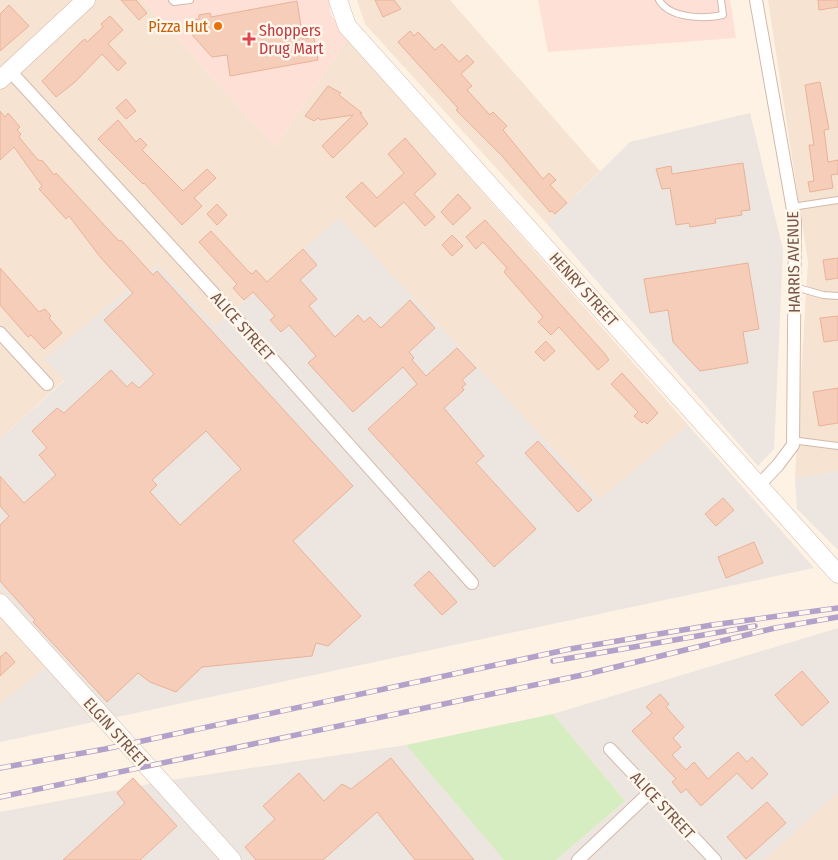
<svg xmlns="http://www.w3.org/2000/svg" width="838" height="860" font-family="'Fira Sans Condensed',sans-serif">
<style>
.residential{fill:#f6e3d2}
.commercial{fill:#ffe0d7}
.industrial{fill:#ede5df}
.green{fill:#d6edc1}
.building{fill:#f5cdb9;stroke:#e9b298;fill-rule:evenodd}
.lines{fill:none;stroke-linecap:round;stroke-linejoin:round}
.service-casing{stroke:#d2baac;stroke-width:8}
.minor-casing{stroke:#d2baac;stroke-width:14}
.secondary-casing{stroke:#d6baa9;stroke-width:19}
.service{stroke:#fff;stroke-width:6}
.minor{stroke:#fff;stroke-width:12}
.secondary{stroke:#fff;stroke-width:18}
.rail-casing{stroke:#b4a1c9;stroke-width:5.5}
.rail{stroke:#fff6ec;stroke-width:4;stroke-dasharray:11;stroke-linecap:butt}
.food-dot{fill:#e8710a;stroke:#fff6ec;stroke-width:2}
.health-dot{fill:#e0444e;stroke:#fff6ec;stroke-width:2}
.labels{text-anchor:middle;stroke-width:5;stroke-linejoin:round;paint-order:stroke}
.food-label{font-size:16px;fill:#c56008;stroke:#fff6ec;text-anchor:end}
.health-label{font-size:16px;fill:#be3a42;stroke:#fff6ec;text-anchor:start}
.street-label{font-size:16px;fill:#785547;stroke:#fff6ec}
</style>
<rect width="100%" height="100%" fill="#fef2e4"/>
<path class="residential" d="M 0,0 L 143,0 L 275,147 L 347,39 L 688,425 L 600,499 L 339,218 L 216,326 L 157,265 L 45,359 L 65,379 L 0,439 Z
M 357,0 L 450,0 L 600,171 L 547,224 L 365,24 Z
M 768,0 L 838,0 L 838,471 L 795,478 L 808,262 Z
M 0,588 L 59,657 L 0,704 Z
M 838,792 L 838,860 L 765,860 Z"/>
<path class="commercial" d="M 143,0 L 329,0 L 331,15 L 347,39 L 275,147 Z
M 538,0 L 730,0 L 736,38 L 548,52 Z"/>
<path class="industrial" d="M 750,113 L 783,250 L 774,449 L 758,466 L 547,224 L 630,142 Z
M 339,218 L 600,499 L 688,425 L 814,568 L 0,742 L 0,704 L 59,657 L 0,588 L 0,507 L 16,493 L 0,475 L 0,439 L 65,380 L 44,359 L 157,265 L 216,326 Z
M 838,471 L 838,550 L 797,509 L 795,478 Z
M 838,628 L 838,792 L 765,860 L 556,860 L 625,801 L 553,714 Z
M 406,745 L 504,860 L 0,860 L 0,812 L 171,780 Z"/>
<path class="green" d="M 553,714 L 625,801 L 556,860 L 504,860 L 406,745 Z"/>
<path class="building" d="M 121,0 L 136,0 L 147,13 L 139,20 Z
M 375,0 L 394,0 L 401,9 L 383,17 Z
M 818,0 L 838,0 L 838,7 L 819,10 Z
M 297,1 L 303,39 L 314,38 L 318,60 L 230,76 L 227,55 L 212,57 L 193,36 L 189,20 L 199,19 L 199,15 L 210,13 L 211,17 Z
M 9,5 L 29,26 L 0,51 L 0,14 Z
M 110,16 L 123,30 L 108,44 L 126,63 L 118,71 L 102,54 L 75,82 L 56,97 L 42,81 L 81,42 L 85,39 L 87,42 L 103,27 L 101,24 Z
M 410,31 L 414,36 L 418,32 L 435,50 L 442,44 L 459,62 L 467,55 L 474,62 L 461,74 L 472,86 L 467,90 L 490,115 L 493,112 L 507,126 L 503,130 L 543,179 L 549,173 L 556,180 L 550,185 L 567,203 L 555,214 L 552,211 L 550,212 L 502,156 L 456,110 L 458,109 L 456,106 L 398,42 Z
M 820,82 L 829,129 L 824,130 L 828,162 L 838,160 L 838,174 L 831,175 L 833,188 L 810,192 L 808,182 L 814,181 L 809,145 L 814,145 L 805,85 Z
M 328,86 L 341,93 L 339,95 L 362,113 L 360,113 L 368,124 L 333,158 L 322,146 L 353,115 L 320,120 L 318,118 L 314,121 L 305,116 Z
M 126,99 L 136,111 L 126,119 L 116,108 Z
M 0,111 L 5,117 L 8,113 L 20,127 L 17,130 L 21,134 L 19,137 L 38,160 L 43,161 L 54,175 L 56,173 L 119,241 L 121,240 L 153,275 L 157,271 L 353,486 L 293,541 L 361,616 L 328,646 L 316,643 L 312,656 L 202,667 L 176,692 L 150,682 L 138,673 L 107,702 L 33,622 L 35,620 L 0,581 L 0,525 L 9,516 L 0,506 L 0,476 L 24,503 L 56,475 L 39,455 L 47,448 L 32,431 L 57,408 L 64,413 L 111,370 L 127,387 L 132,382 L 139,388 L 154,374 L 104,320 L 133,293 L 101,258 L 69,216 L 66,219 L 39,189 L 42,186 L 14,147 L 0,160 ZM 206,431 L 241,469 L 180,525 L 150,492 L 157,485 L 152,480 Z
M 118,120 L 136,142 L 140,138 L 147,145 L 142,150 L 183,191 L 207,169 L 216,178 L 194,198 L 202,206 L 182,225 L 144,183 L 143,184 L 98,139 Z
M 405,138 L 436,174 L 414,194 L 435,217 L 425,226 L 404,202 L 375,227 L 346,197 L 362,182 L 377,198 L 404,173 L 388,154 Z
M 743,163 L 750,210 L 741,211 L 742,215 L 715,219 L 716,223 L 690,227 L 689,223 L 676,225 L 670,188 L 662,189 L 656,169 L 671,166 L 672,174 Z
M 458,194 L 471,208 L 453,225 L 441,212 Z
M 217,204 L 227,215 L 217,225 L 207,214 Z
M 485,220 L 605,354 L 609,360 L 598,370 L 559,327 L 551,335 L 538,322 L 543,317 L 504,272 L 507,268 L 483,242 L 476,249 L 466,237 Z
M 211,231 L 249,272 L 252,274 L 256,270 L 267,282 L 303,249 L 317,265 L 300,280 L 317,299 L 309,306 L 335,337 L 358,315 L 364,322 L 370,317 L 381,328 L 410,300 L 435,328 L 409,352 L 414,358 L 412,360 L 426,376 L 457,348 L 476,368 L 462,380 L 466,384 L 462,387 L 464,390 L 444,408 L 484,456 L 476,463 L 536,529 L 494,567 L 368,429 L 417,384 L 403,367 L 353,412 L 308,363 L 316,356 L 289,325 L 281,332 L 270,320 L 275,316 L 253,292 L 244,300 L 233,288 L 237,284 L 199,242 Z
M 452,235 L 463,246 L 452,256 L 442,245 Z
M 838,258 L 838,278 L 826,280 L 823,260 Z
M 748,263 L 759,329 L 743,332 L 748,363 L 700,371 L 673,342 L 668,310 L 650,313 L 644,279 Z
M 0,268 L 39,312 L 45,309 L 51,316 L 49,318 L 62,333 L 44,349 L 31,335 L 28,337 L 0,305 Z
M 838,316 L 838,340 L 824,342 L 820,318 Z
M 546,341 L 555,351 L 544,361 L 535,352 Z
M 622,373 L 658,413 L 647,424 L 644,421 L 642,423 L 634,416 L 638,412 L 611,384 Z
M 838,388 L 838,423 L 819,426 L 813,392 Z
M 538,441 L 592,500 L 578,512 L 525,453 Z
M 723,498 L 734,510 L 716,526 L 705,514 Z
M 754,542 L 763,563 L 726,578 L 718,557 Z
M 429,571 L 457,602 L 442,615 L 414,585 Z
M 6,652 L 15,662 L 0,676 L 0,657 Z
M 802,671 L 829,702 L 802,726 L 775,695 Z
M 660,694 L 669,704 L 666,707 L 684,727 L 673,738 L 681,747 L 672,755 L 686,770 L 694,762 L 708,779 L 738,752 L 747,762 L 752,757 L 768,774 L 752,789 L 737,773 L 701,806 L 686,789 L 681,793 L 672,782 L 676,779 L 632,731 L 652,713 L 646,707 Z
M 391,758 L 474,860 L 415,860 L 377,812 L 323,860 L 256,860 L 245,847 L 275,819 L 263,806 L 299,773 L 324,801 L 342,784 L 351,789 Z
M 133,778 L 177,826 L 140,860 L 63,860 L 125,803 L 117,793 Z
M 767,802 L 786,823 L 746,859 L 727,837 Z"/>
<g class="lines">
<g class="service-casing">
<path id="service" d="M 172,0 L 174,2 L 190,0
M 659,0 C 670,19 705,19 723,15 L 721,0
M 792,207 L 838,200
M 795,287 L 823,295 L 838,296
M 794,444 L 799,441 L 838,446"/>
</g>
<g class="minor-casing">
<path id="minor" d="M 756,0 L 795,221 L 793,445 L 778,465 L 759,485
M 10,71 L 226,307 L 472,583
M 0,333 L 47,384
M 610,749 L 715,860
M 578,860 L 650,792"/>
</g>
<g class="secondary-casing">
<path id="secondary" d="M 338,0 L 347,26 L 838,574
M 0,80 L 86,0
M 0,603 L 232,860"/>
</g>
<use href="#service" class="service"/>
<use href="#minor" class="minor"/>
<use href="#secondary" class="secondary"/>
<g class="rail-casing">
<path id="rail" d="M 553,661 L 755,626
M 0,768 L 105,749 L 570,649 L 712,625 L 838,608
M 0,797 L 587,674 L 775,628 L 838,617"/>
</g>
<use href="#rail" class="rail"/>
</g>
<circle class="food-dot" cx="218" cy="26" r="5"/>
<path class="health-dot" d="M246.5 31.5h5v5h5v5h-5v5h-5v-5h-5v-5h5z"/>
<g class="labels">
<g class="food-label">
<text x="208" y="32">Pizza Hut</text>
</g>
<g class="health-label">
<text x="259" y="36">Shoppers<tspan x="259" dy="18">Drug Mart</tspan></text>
</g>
<g class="street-label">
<text transform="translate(793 262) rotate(-91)" y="6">HARRIS AVENUE</text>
<text transform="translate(584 289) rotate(48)" y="6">HENRY STREET</text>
<text transform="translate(243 326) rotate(48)" y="6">ALICE STREET</text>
<text transform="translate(116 732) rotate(48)" y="6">ELGIN STREET</text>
<text transform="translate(663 805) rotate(47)" y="6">ALICE STREET</text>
</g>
</g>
</svg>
